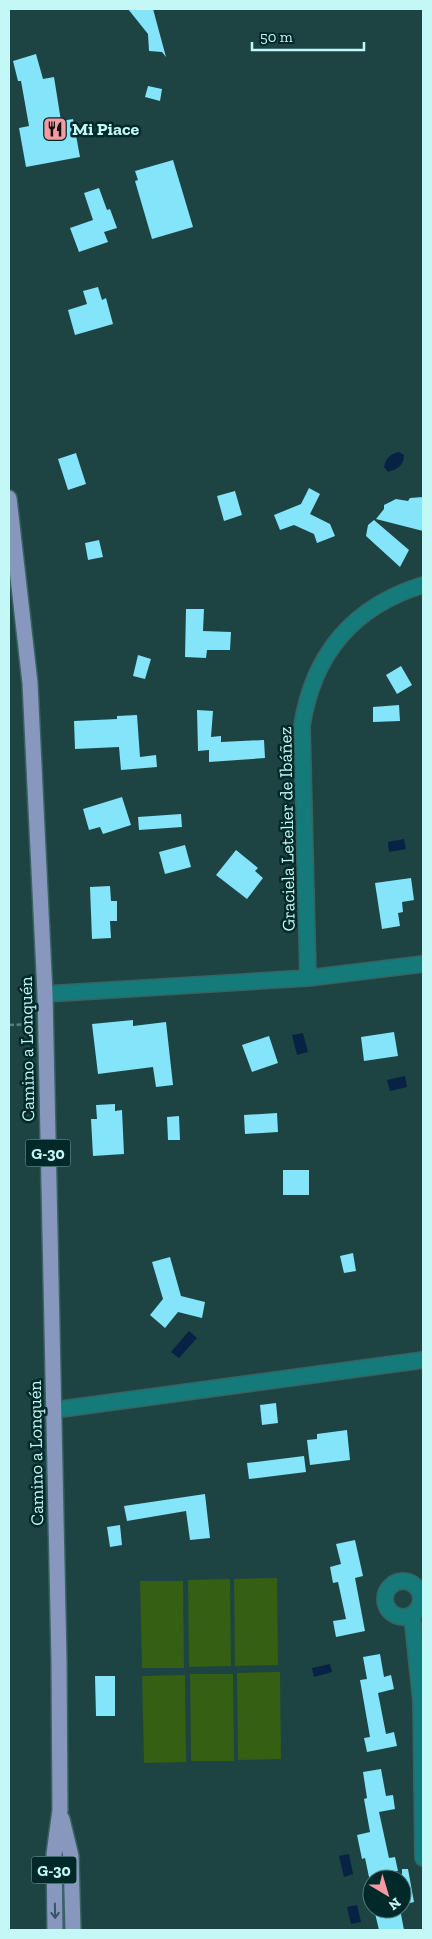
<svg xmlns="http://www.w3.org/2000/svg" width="432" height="1939" font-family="'Zilla Slab',serif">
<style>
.green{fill:#355f13}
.water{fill:#062345}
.building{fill:#83e4fa}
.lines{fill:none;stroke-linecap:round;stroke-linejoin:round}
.street-casing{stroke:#376363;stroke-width:18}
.primary-casing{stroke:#376363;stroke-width:18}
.path{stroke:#568080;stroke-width:2.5;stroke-dasharray:5 2.5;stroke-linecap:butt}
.street{stroke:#157b7a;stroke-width:15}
.primary{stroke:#8897bd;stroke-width:15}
.oneway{stroke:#375564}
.labels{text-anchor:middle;stroke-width:5;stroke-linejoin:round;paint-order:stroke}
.shield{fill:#012929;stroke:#89bab9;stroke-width:1}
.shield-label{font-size:16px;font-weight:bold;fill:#c3f8f7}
.poi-label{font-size:18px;font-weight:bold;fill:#c3f8f7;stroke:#012929;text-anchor:start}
.street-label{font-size:18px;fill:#c3f8f7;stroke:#012929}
</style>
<rect width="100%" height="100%" fill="#1e4343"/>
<path class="green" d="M 277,1578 L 278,1665 L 235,1666 L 234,1579 Z
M 230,1579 L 231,1666 L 189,1667 L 188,1580 Z
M 140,1581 L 183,1581 L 184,1668 L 142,1668 Z
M 280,1672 L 281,1759 L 238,1760 L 237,1673 Z
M 190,1674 L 233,1674 L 234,1761 L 191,1761 Z
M 185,1675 L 186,1762 L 144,1763 L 142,1676 Z"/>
<path class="water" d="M 399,452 L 404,455 C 404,466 397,469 388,472 L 384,467 C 386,458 390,454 399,452 Z
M 404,839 L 406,849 L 389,852 L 388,842 Z
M 303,1033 L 308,1052 L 297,1055 L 292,1035 Z
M 405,1076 L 407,1087 L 390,1091 L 387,1080 Z
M 189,1331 L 197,1338 L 179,1358 L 171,1352 Z
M 330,1664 L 332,1672 L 314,1677 L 312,1668 Z
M 349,1854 L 353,1874 L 344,1877 L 339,1856 Z
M 357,1905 L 361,1922 L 351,1924 L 347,1907 Z"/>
<path class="building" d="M 128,9 L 153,9 L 166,57 L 162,52 L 149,51 L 148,34 Z
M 36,54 L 43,79 L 54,77 L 61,121 L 73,119 L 80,157 L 26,167 L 19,128 L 29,126 L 21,81 L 18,81 L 13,61 Z
M 148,86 L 162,89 L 160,101 L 145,97 Z
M 173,160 L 193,227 L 152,239 L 135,181 L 138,180 L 135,171 Z
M 99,188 L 107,210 L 110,209 L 117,228 L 104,232 L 108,242 L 79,252 L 70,228 L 93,220 L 84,193 Z
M 98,287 L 102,300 L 106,298 L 113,324 L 75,335 L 68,310 L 87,304 L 83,291 Z
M 76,453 L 86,484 L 68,490 L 58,459 Z
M 309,488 L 320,494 L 310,514 L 330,524 L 335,536 L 317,543 L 314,534 L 294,525 L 280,530 L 274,515 L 301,504 Z
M 235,491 L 242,515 L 224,521 L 217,496 Z
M 423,497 L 423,531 L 376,519 L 384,509 L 384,505 L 396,499 L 408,501 L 410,498 Z
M 374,520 L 409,550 L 400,567 L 366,536 L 368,525 Z
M 99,540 L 103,557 L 88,560 L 85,543 Z
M 186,609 L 204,609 L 203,631 L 231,632 L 230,650 L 207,650 L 206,658 L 185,657 Z
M 138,655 L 151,659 L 145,679 L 133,676 Z
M 401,666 L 412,685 L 397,694 L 386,675 Z
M 399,705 L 400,721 L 373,722 L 373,707 Z
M 197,710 L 213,711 L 211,737 L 221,736 L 221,742 L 264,740 L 265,758 L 209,762 L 209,750 L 198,751 Z
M 137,715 L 140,757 L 156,755 L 157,767 L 121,770 L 119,747 L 75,749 L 74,721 L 117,719 L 117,716 Z
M 122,797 L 131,825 L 103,834 L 100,827 L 89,830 L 83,809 Z
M 181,814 L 182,827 L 139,830 L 138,817 Z
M 185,845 L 191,867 L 165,874 L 159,852 Z
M 236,850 L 258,868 L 255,871 L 263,878 L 247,899 L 216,875 Z
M 411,878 L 414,900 L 402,902 L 403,912 L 398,913 L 400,926 L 382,929 L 375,883 Z
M 110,886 L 111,901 L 117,901 L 117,921 L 110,921 L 111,938 L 92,939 L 90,887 Z
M 133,1020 L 133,1026 L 166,1022 L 173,1085 L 156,1087 L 153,1067 L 98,1074 L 92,1024 Z
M 394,1032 L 398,1056 L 364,1061 L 361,1037 Z
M 269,1036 L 278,1063 L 252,1072 L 242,1045 Z
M 115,1104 L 115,1111 L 122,1110 L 124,1154 L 93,1156 L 91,1119 L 97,1119 L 96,1105 Z
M 277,1113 L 278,1132 L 245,1134 L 244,1115 Z
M 179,1116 L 180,1140 L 168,1140 L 167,1117 Z
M 283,1170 L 309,1170 L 309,1195 L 283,1195 Z
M 353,1253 L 356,1271 L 344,1273 L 340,1256 Z
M 170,1257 L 181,1296 L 205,1302 L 202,1318 L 178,1312 L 165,1328 L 150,1315 L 163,1299 L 152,1262 Z
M 276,1403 L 278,1423 L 262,1425 L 260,1405 Z
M 347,1430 L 350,1460 L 310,1465 L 307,1440 L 317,1439 L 317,1434 Z
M 304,1456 L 306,1472 L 249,1479 L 247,1463 Z
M 205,1494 L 210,1538 L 190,1540 L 186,1511 L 127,1521 L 124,1506 Z
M 120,1525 L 122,1545 L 110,1547 L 107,1527 Z
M 355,1540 L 363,1576 L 355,1578 L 365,1631 L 336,1637 L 333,1621 L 346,1619 L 338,1582 L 333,1583 L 330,1567 L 341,1564 L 336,1544 Z
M 380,1654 L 384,1677 L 391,1675 L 394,1689 L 378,1693 L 386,1734 L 394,1732 L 397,1746 L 367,1752 L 364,1738 L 370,1737 L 360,1680 L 367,1679 L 363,1657 Z
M 95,1676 L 115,1676 L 115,1716 L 96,1716 Z
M 381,1769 L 386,1796 L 393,1795 L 395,1809 L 379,1812 L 389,1858 L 395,1857 L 398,1871 L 369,1877 L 365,1858 L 362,1859 L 357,1835 L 370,1832 L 364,1799 L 367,1798 L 363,1772 Z
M 402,1869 L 408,1869 L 414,1902 L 402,1905 Z
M 374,1909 L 400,1909 L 404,1930 L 379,1930 Z"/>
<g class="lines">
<g class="street-casing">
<path id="street" d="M 308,978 L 302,726 C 313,654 354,606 423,585
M 45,994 L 308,978 L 423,964
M 54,1410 L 423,1360
M385 1599a18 18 0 1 1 36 0a18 18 0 1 1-36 0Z
M 412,1615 L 421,1701 L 423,1858"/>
</g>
<g class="primary-casing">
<path id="primary" d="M 9,498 L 30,683 L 45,994 L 59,1661 L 60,1810 L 54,1854 L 55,1930
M 62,1819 L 71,1856 L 73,1930"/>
</g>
<path class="path" d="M 9,1025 L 32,1024"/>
<use href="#street" class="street"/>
<use href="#primary" class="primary"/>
</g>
<defs><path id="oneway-shaft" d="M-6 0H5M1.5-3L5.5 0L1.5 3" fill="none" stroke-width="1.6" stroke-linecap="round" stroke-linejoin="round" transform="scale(1.25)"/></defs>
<use class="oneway" href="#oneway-shaft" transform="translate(55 1911) rotate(89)"/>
<defs>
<g id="restaurant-square" transform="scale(1.25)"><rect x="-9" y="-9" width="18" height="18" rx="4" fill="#f49aa2" stroke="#012929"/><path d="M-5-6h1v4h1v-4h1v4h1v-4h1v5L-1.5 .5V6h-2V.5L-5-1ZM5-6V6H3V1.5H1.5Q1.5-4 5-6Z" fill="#111"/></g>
</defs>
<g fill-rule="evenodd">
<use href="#restaurant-square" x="55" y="129"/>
</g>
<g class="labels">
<g class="shield">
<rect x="25.5" y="1139.5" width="45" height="27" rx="4"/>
<rect x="31.5" y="1856.5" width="45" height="27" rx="4"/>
</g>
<g class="shield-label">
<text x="48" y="1159">G-30</text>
<text x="54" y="1876">G-30</text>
</g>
<g class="poi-label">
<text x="72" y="135">Mi Piace</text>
</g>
<g class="street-label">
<text transform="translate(287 829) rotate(-91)" y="6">Graciela Letelier de Ibáñez</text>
<text transform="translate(27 1049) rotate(-91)" y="6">Camino a Lonquén</text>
<text transform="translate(36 1453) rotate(-91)" y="6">Camino a Lonquén</text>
</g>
</g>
<rect width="432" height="1939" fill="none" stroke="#c3f8f7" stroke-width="20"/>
<g transform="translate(387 1894) rotate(142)"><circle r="24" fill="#012929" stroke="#4f7c7b"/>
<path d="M0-4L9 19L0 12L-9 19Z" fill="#f49aa2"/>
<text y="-8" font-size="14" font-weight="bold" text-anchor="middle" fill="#c3f8f7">N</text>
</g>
<path d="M252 42v8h112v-8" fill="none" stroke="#c3f8f7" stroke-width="2.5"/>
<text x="260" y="42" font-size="15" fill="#c3f8f7" stroke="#012929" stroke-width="4" paint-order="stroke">50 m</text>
</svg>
